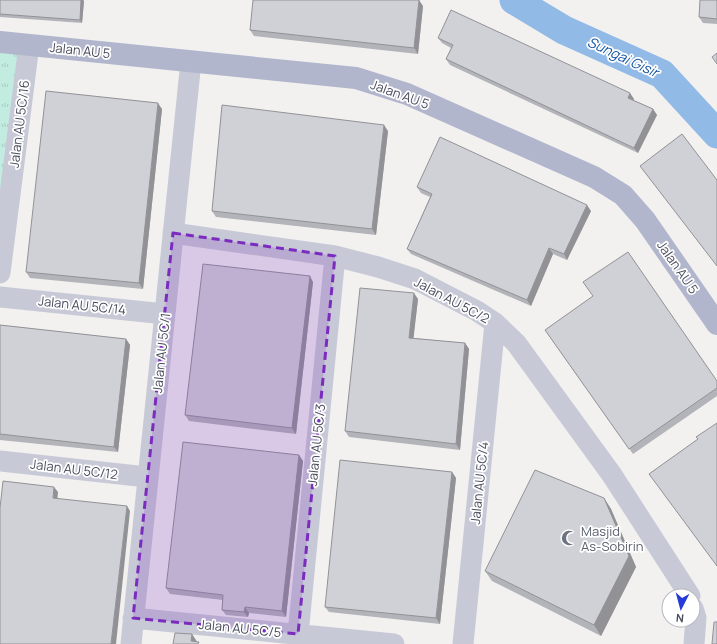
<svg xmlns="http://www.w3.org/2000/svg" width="717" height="644" font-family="Manrope,sans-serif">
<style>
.park{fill:url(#park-tufts)}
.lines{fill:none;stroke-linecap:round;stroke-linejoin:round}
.river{stroke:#92bae6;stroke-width:29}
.minor{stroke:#c7cad6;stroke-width:21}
.major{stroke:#b1b6cd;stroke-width:22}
.wall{fill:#b3b4b9}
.shaded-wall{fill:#929296}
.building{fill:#d0d1d7;stroke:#929296}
.marked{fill:#7b2cbf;fill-opacity:0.2;stroke:#7b2cbf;stroke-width:3;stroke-dasharray:8 5;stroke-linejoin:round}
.labels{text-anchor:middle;stroke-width:3.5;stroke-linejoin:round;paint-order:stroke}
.street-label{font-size:13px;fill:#494d5c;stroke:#fff}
.worship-label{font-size:13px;fill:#5b616d;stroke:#fff;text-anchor:start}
.water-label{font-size:14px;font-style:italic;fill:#1658a2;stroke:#fff}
</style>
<defs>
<pattern id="park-tufts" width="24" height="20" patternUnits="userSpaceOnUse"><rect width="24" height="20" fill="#c2ece0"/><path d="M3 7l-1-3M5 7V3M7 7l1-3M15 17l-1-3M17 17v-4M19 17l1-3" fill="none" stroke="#a8ccc3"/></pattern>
</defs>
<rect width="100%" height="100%" fill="#f2f1f0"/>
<path class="park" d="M 0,48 L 25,50 L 0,212 Z"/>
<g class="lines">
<path class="river" d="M 514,0 L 564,30 L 662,74 L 717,134"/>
<path class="minor" d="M 173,233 L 335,256 L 378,267 L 415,279 L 477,311 L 495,323 L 516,343 L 612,475 L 690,596
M 0,273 L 29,45
M 0,297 L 165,314
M 0,461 L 147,477
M 693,608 L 696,618 L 694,644
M 133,618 L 394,644
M 298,634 L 335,256
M 131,644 L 191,61
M 463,644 L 495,323"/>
<path class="major" d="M 0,42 L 356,78 L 407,94 L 594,177 L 623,195 L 645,220 L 717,324"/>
</g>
<path class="wall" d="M 0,0 L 83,0 L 84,1 L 82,23 L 0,17 Z
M 717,0 L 717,24 L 703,23 L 699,17 Z
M 423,6 L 418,54 L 254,36 L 250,30 Z
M 438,38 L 634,99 L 633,100 L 653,109 L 657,115 L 638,153 L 450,65 L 446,59 L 451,48 L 442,43 Z
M 162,109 L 143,289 L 30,278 L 26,272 Z
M 388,131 L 376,235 L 216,217 L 212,211 Z
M 417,187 L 591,211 L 567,260 L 553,254 L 531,306 L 411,254 L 407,249 L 430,197 L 421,193 Z
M 313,282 L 296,434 L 189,421 L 185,415 Z
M 418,299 L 413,338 L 465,343 L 469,349 L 460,450 L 349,437 L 345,431 Z
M 0,325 L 126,339 L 130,345 L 118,452 L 0,440 Z
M 545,330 L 717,381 L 717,396 L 633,454 Z
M 299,455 L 303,461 L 286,617 L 249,613 L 248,617 L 226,615 L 222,610 L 223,600 L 170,594 L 166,588 Z
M 452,472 L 456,478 L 440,624 L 329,612 L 325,607 Z
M 604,498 L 611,509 L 636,567 L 601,636 L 492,581 L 485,571 Z"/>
<path class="shaded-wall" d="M 81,0 L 83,0 L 84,1 L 82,23 L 80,20 Z
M 419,0 L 423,6 L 418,54 L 414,48 Z
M 630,93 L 634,99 L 631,103 L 628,98 Z
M 158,103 L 162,109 L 143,289 L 139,283 Z
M 653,109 L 657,115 L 638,153 L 634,148 Z
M 384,125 L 388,131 L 376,235 L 372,229 Z
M 587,205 L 591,211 L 567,260 L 564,254 Z
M 549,248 L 553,254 L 531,306 L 527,300 Z
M 310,276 L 313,282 L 296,434 L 292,428 Z
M 414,293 L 418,299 L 413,343 L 409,338 Z
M 126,339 L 130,345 L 118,452 L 114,447 Z
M 465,343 L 469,349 L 460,450 L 456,444 Z
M 299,455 L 303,461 L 286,617 L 282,611 Z
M 452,472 L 456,478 L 440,624 L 436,618 Z
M 54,487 L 58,492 L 57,503 L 53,498 Z
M 604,498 L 611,509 L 636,567 L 601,636 L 594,625 Z
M 127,506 L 130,511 L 116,644 L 111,644 Z
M 245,607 L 249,613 L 248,617 L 244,612 Z
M 192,634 L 198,643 L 191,641 Z"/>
<path class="building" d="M 0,0 L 81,0 L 80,20 L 0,14 Z
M 253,0 L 419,0 L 414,48 L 250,30 Z
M 700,0 L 717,0 L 717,19 L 699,17 Z
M 451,10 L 630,93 L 628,98 L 653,109 L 634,148 L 446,59 L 453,45 L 438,38 Z
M 717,53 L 717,64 L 712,57 Z
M 46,91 L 158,103 L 139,283 L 26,272 Z
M 222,105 L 384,125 L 372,229 L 212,211 Z
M 682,134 L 717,180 L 717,266 L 640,166 Z
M 440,137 L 587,205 L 564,254 L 549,248 L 527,300 L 407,249 L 432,194 L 417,187 Z
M 628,252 L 717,381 L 717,388 L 629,449 L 545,330 L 593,296 L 583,282 Z
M 203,264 L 310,276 L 292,428 L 185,415 Z
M 360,288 L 414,293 L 409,338 L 465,343 L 456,444 L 345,431 Z
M 0,325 L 126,339 L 114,447 L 0,434 Z
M 717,423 L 717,566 L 649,474 L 698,439 L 696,437 Z
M 183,442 L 299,455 L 282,611 L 245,607 L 244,612 L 222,610 L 223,595 L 166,588 Z
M 340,460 L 452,472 L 436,618 L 325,607 Z
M 535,470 L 604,498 L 629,556 L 594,625 L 485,571 Z
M 3,481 L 54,487 L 53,498 L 127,506 L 111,644 L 0,644 L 0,508 Z
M 714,622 L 717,622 L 717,644 L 712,644 Z
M 175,633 L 192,634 L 191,641 L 199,642 L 198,644 L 173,644 Z"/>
<path class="marked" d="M 173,233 L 335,256 L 298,634 L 133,618 Z"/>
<defs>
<g id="mosque-bare" transform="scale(1.2)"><path d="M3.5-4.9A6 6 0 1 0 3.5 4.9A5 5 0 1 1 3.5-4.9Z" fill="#6b7280" stroke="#fff" stroke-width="2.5" paint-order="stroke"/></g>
</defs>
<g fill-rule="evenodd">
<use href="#mosque-bare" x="569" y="538"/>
</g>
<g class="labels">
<g class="street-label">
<text transform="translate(80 50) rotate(6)" y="5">Jalan AU 5</text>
<text transform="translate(400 94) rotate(20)" y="5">Jalan AU 5</text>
<text transform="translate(19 124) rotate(-83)" y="5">Jalan AU 5C/16</text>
<text transform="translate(678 267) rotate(55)" y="5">Jalan AU 5</text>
<text transform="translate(452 300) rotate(28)" y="5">Jalan AU 5C/2</text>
<text transform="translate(82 305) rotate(6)" y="5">Jalan AU 5C/14</text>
<text transform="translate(161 353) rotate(-84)" y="5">Jalan AU 5C/1</text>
<text transform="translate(316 445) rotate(-84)" y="5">Jalan AU 5C/3</text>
<text transform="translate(74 469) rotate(7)" y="5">Jalan AU 5C/12</text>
<text transform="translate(479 483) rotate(-84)" y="5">Jalan AU 5C/4</text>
<text transform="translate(240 628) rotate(6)" y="5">Jalan AU 5C/5</text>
</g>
<g class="worship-label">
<text x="581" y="536">Masjid<tspan x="581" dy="15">As-Sobirin</tspan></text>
</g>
<g class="water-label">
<text transform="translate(623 57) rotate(25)" y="5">Sungai Gisir</text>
</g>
</g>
<g transform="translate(681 608) rotate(186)"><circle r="19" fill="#ffffff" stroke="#b6b8be"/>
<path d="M0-3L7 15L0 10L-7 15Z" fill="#253ad7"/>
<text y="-6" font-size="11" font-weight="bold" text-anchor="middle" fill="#494d5c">N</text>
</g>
</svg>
